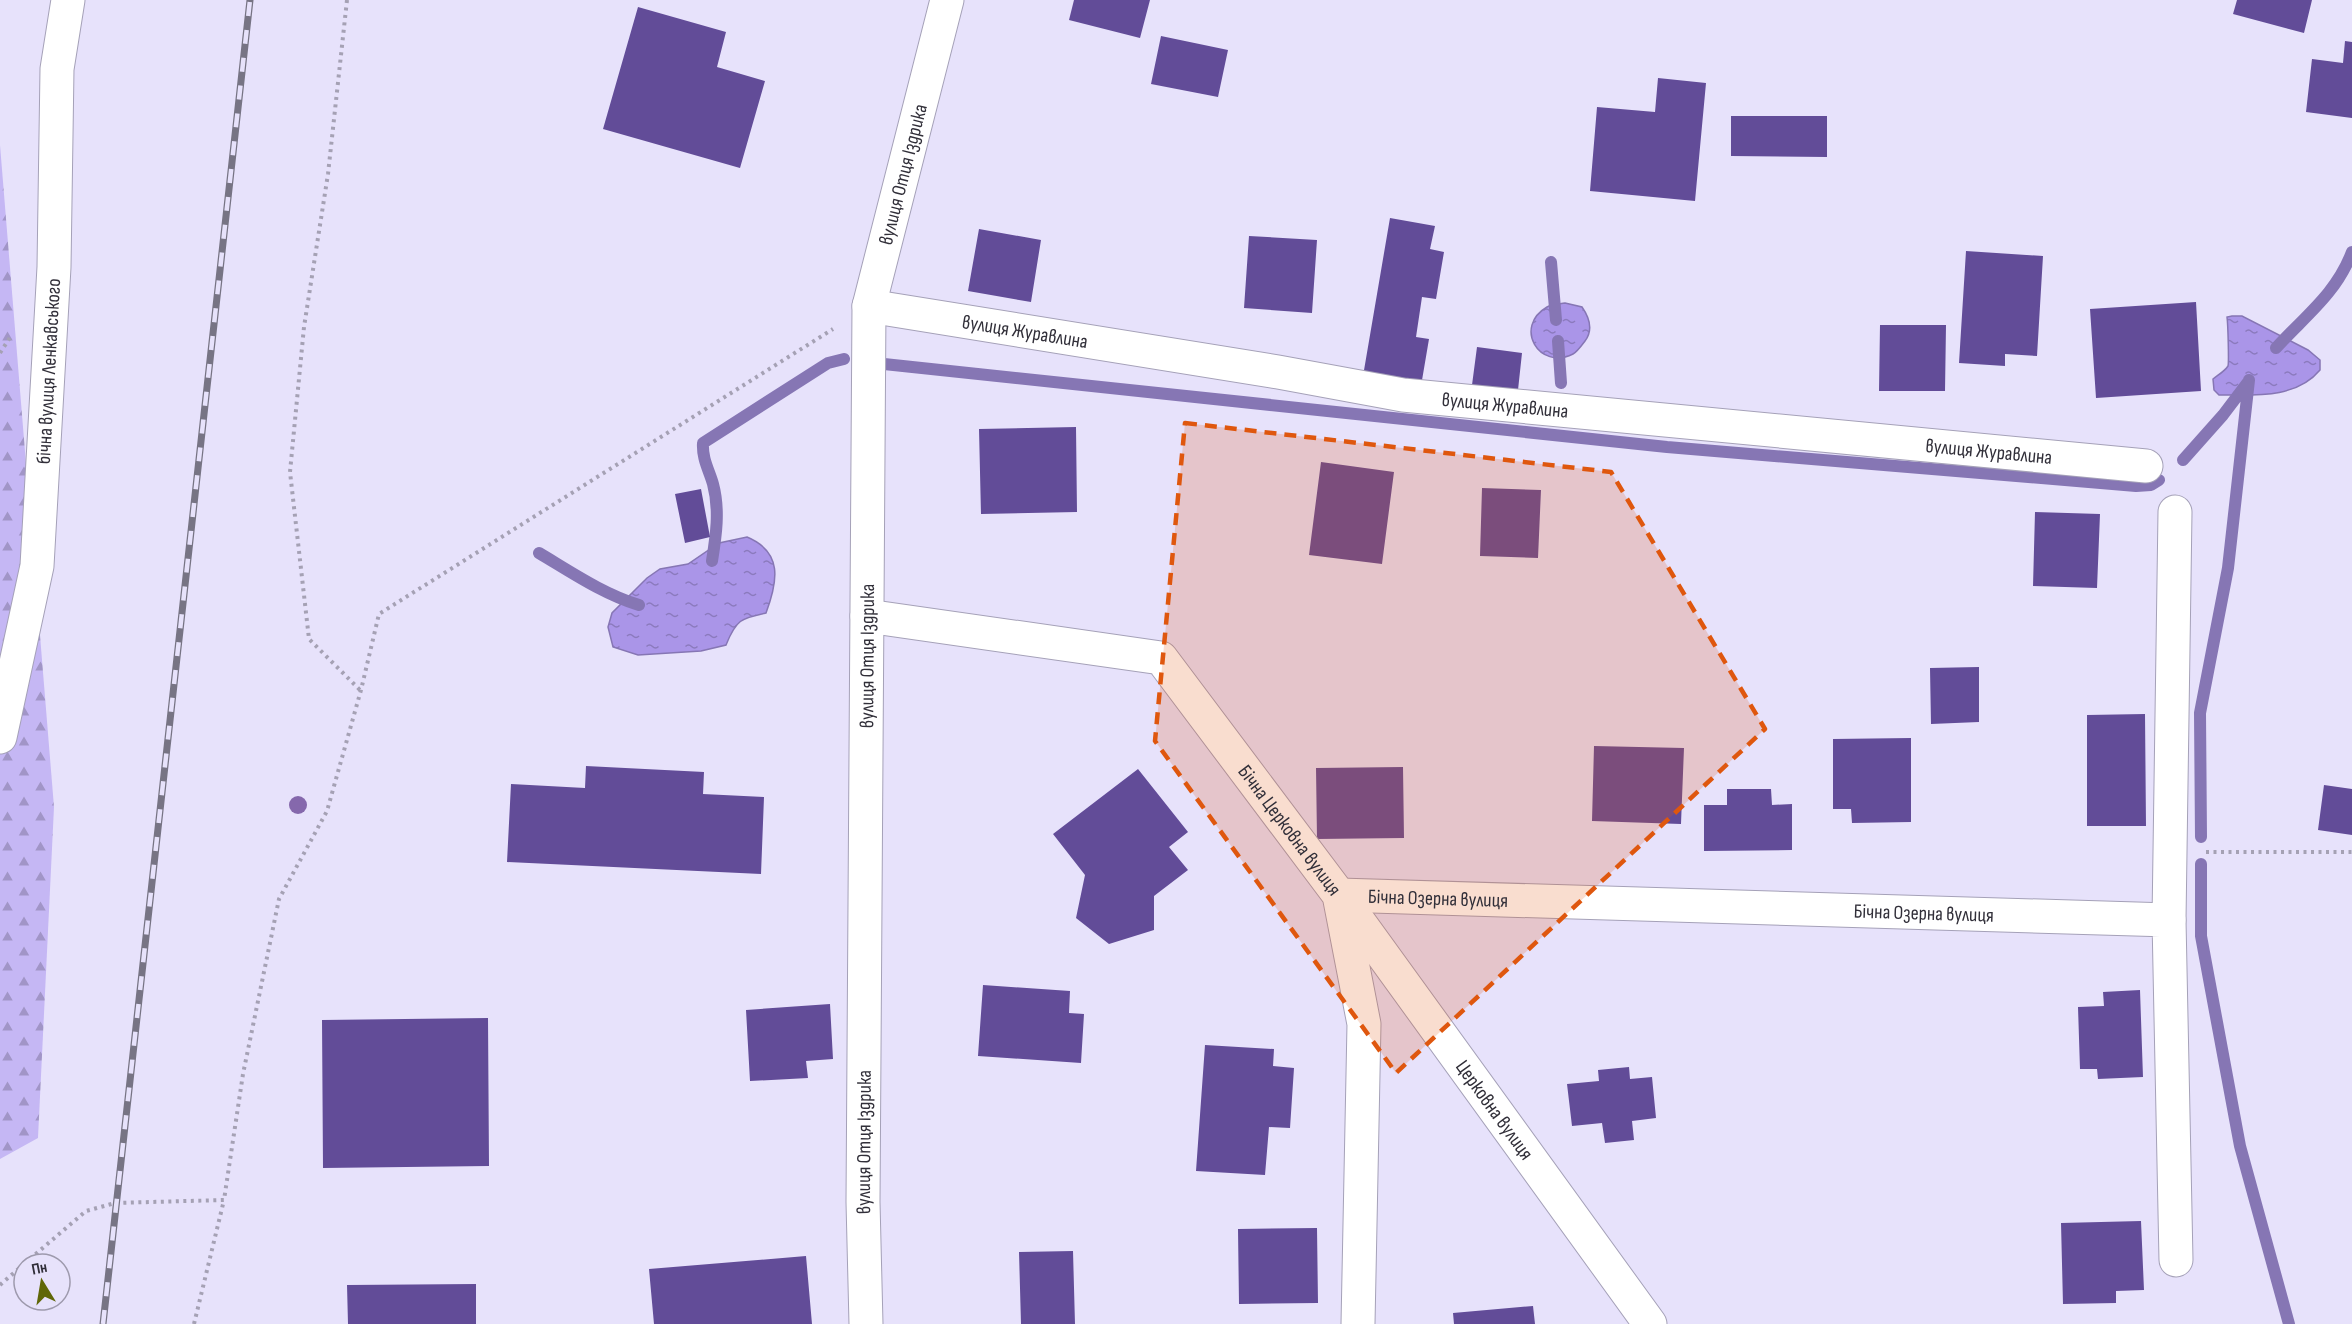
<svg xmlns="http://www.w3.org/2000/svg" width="2352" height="1324" font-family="'Sofia Sans Condensed',sans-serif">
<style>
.forest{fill:url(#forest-firs)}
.water{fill:url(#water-ripples);stroke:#8676b4;stroke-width:1.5}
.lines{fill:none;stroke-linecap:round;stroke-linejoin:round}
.stream{stroke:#8676b4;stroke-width:12}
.building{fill:#624c98}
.minor-casing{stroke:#a5a1b8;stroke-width:35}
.path{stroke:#a5a1b4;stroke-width:4;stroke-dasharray:3 4.5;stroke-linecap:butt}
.minor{stroke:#fff;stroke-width:33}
.rail-casing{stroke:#777484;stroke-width:7}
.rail{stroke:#e7e2fb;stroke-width:4.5;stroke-dasharray:14;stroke-linecap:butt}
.tree{fill:#8568ac}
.marked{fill:#df570e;fill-opacity:0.2;stroke:#df570e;stroke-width:4.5;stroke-dasharray:12 8;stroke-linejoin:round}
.labels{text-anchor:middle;stroke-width:6;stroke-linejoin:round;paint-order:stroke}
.street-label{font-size:20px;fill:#312f39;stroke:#e7e2fb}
</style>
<defs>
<pattern id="forest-firs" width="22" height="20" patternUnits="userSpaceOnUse" patternTransform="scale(1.5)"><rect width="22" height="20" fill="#c5b7f4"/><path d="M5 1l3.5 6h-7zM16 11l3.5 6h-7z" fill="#a195c7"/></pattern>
<pattern id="water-ripples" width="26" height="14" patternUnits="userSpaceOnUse" patternTransform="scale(1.5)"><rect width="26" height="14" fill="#aa95e8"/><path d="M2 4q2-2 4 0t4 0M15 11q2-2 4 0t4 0" fill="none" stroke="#8b7abd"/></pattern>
</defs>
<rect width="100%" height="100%" fill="#e7e2fb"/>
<path class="forest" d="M 0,145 L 54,807 L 38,1138 L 0,1159 Z"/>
<path class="water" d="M 1565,303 L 1582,307 C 1589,317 1594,329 1585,341 C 1582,345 1577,352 1573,354 C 1539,371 1513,327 1547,307 C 1552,304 1560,304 1565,303 Z
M 2232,316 L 2242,316 L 2308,350 L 2320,360 L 2320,370 C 2296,399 2254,395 2219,395 L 2214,390 L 2213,379 C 2218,375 2225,371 2228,366 C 2229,363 2228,324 2227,317 Z
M 747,537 C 783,552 778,581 766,613 C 741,618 736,620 726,645 L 701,651 L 638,655 L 613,647 L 608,627 L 612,613 L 647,578 L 660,569 L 688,564 L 719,543 Z"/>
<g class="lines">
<path class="stream" d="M 1551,262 L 1556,320
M 1558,341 L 1561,383
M 2276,348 C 2305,316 2336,294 2352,252
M 884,364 L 1667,447 L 2136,486 L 2151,485 L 2159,480
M 2183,460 L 2223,415 L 2248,382
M 539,553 C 571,572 603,594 639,605
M 712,561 C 716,536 720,510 713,484 C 709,470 702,459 703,443 L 828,363 L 844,359
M 2201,837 L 2200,713 L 2228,568 L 2249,380
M 2201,864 L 2201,936 L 2240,1146 L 2289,1324"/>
</g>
<path class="building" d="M 1074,0 L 1150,0 L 1140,38 L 1069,20 Z
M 2237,0 L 2312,0 L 2304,33 L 2233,14 Z
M 638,7 L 726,32 L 717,67 L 765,81 L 740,168 L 603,129 Z
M 1161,36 L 1228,50 L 1218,97 L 1151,84 Z
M 2345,41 L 2352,42 L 2352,118 L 2306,112 L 2312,59 L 2343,63 Z
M 1658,78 L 1706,83 L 1695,201 L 1590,191 L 1597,107 L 1655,112 Z
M 1731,116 L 1827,116 L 1827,157 L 1731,156 Z
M 1390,218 L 1435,226 L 1430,249 L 1444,252 L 1436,299 L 1422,297 L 1416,337 L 1429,339 L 1420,392 L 1362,382 Z
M 979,229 L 1041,240 L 1031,302 L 968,291 Z
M 1249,236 L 1317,240 L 1312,313 L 1244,308 Z
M 1966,251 L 2043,256 L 2037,356 L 2005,354 L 2005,366 L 1959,363 Z
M 2196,302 L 2201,391 L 2096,398 L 2090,309 Z
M 1880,325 L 1946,325 L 1945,391 L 1879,391 Z
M 1477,347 L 1522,353 L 1518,390 L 1472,385 Z
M 1076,427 L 1077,512 L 981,514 L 979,429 Z
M 1321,462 L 1394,472 L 1382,564 L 1309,555 Z
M 1482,488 L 1541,490 L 1538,558 L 1480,556 Z
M 701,489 L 710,537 L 685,543 L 675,494 Z
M 2035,512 L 2100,514 L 2097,588 L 2033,586 Z
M 1979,667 L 1979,722 L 1931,724 L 1930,668 Z
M 2145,714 L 2146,826 L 2087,826 L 2087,715 Z
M 1911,738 L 1911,822 L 1852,823 L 1851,809 L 1833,809 L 1833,739 Z
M 1594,746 L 1684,748 L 1681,824 L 1592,821 Z
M 586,766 L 704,772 L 703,794 L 764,797 L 761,874 L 507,862 L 511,784 L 585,788 Z
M 1403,767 L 1404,838 L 1317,839 L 1316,768 Z
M 1138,769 L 1188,832 L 1169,847 L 1188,870 L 1154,896 L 1154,930 L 1109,944 L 1076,918 L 1085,875 L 1053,834 Z
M 2324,785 L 2352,789 L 2352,835 L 2318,830 Z
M 1727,789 L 1771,789 L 1772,805 L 1792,804 L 1792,850 L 1704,851 L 1704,805 L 1727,805 Z
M 983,985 L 1070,991 L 1069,1013 L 1084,1014 L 1081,1063 L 978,1056 Z
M 2140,990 L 2143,1077 L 2098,1079 L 2097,1069 L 2080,1069 L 2078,1007 L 2104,1006 L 2103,992 Z
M 830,1004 L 833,1059 L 806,1061 L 808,1078 L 750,1081 L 746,1010 Z
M 488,1018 L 489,1166 L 323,1168 L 322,1020 Z
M 1205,1045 L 1274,1049 L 1273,1066 L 1294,1068 L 1290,1128 L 1269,1127 L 1265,1175 L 1196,1171 Z
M 1629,1067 L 1630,1079 L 1652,1077 L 1656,1118 L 1632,1121 L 1634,1140 L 1605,1143 L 1602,1123 L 1572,1126 L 1567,1084 L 1599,1081 L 1598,1070 Z
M 2141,1221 L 2144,1290 L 2116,1291 L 2116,1303 L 2063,1304 L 2061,1223 Z
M 1317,1228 L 1318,1303 L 1239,1304 L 1238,1229 Z
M 1073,1251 L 1075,1324 L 1021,1324 L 1019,1252 Z
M 806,1256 L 812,1324 L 654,1324 L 649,1269 Z
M 476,1284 L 476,1324 L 348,1324 L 347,1285 Z
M 1533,1306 L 1535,1324 L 1454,1324 L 1453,1313 Z"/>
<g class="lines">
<g class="minor-casing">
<g id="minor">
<path id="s1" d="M 869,306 L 1278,372 L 1403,395 L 2146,466"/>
<path id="s2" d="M 867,616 L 1161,658 L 1339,895 L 1364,1024 L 1358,1324"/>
<path id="s3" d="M 0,737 L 37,566 L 54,267 L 57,69 L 68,0"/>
<path id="s4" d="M 1339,895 L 2169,920 L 2176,1260"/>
<path id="s5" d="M 1346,904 L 1650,1324"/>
<path d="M 2169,920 L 2175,512"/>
<path id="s6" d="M 866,1324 L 863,1202 L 869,306 L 947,0"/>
</g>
</g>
<path class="path" d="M 347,0 L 328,174 L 304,327 L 290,472 L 309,639 L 360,690
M 0,353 L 11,336
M 2206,852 L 2352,852
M 24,1264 L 86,1211 L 115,1203 L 224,1200 L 243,1074 L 279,899 L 327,811 L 361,690 L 379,614 L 833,329
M 0,1285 L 24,1264
M 194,1324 L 224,1200"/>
<use href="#minor" class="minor"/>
<g class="rail-casing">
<path id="rail" d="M 103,1324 L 250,0"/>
</g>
<use href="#rail" class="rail"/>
</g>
<circle class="tree" cx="298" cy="805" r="9"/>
<path class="marked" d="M 1185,423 L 1611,472 L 1765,729 L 1396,1073 L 1155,741 Z"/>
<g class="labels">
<g class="street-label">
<text dy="7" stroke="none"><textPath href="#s6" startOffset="1154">вулиця Отця Іздрика</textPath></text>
<text dy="7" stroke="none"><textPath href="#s1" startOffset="158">вулиця Журавлина</textPath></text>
<text dy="7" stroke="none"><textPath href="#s3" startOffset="370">бічна вулиця Ленкавського</textPath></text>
<text dy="7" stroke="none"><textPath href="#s1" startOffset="644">вулиця Журавлина</textPath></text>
<text dy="7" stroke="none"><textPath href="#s1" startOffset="1130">вулиця Журавлина</textPath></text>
<text dy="7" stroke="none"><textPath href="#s6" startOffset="668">вулиця Отця Іздрика</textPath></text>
<text dy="7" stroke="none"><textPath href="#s2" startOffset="512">Бічна Церковна вулиця</textPath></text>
<text dy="7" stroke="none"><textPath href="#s4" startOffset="99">Бічна Озерна вулиця</textPath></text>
<text dy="7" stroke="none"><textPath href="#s4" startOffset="585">Бічна Озерна вулиця</textPath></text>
<text dy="7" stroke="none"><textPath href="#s5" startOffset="254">Церковна вулиця</textPath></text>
<text dy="7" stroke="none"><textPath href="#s6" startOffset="182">вулиця Отця Іздрика</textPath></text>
</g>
</g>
<g transform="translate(42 1282) rotate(349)"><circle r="28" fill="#e7e2fb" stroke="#9e9aad" stroke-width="1.5"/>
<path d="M0-4.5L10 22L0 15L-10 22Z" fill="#606708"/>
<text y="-9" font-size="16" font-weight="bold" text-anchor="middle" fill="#312f39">Пн</text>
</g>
</svg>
